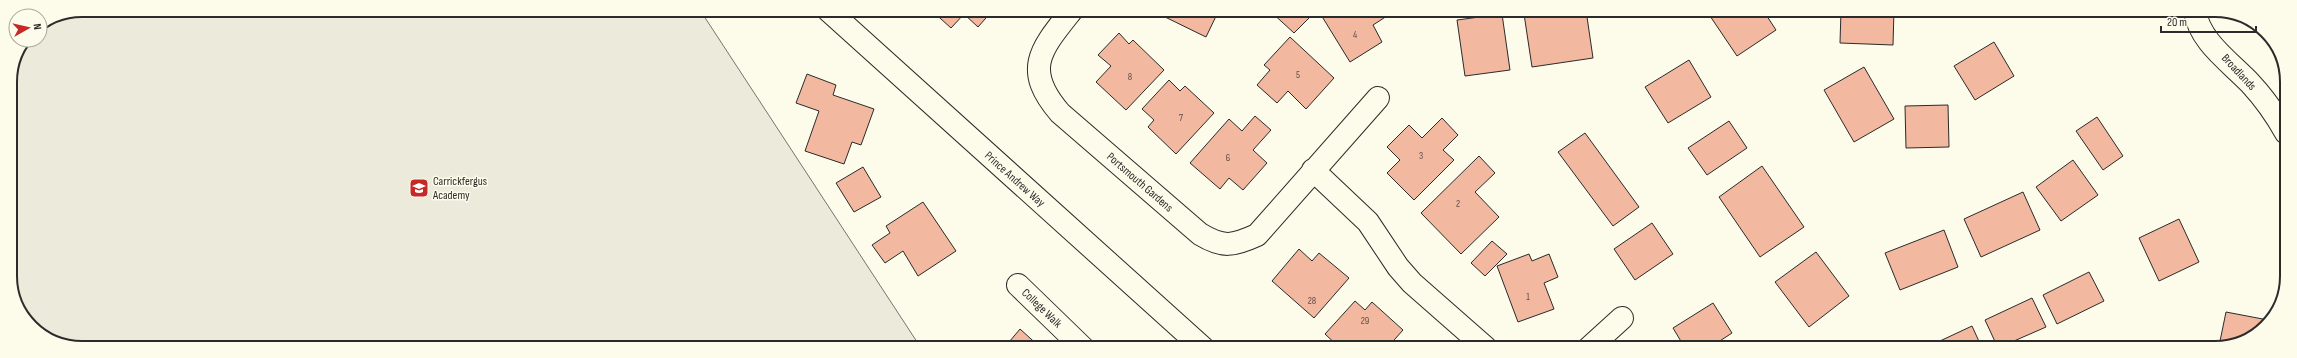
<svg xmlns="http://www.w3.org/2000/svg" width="2297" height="358" font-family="'Sofia Sans Condensed',sans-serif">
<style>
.green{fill:#ecebdb;stroke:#74746e}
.building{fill:#f2b8a0;stroke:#2b2b2b}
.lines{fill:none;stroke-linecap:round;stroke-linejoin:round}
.street-casing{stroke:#2b2b2b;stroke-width:24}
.secondary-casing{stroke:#2b2b2b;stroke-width:24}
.street{stroke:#fdfbea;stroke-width:22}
.secondary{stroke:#fdfbea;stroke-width:22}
.labels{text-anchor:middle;stroke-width:3;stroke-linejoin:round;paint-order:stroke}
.number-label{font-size:10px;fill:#5d4e48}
.street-label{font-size:12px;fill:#2b2b2b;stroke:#fdfbea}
.poi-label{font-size:12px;fill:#2b2b2b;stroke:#fdfbea;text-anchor:start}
.rim{fill:none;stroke:#2b2b2b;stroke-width:2}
</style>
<rect width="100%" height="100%" fill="#fdfbea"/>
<path class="green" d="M 82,10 L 700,10 L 921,348 L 73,347 L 34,330 L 12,295 L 10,82 L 16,54 L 25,40 L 40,40 L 40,25 L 55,15 Z"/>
<path class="building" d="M 931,10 L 993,10 L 978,27 L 964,14 L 951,28 Z
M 1163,10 L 1219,10 L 1206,37 L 1161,15 Z
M 1301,10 L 1309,18 L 1294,33 L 1270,11 Z
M 1318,10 L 1384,10 L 1387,16 L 1373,25 L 1382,42 L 1350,62 Z
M 1547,10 L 1586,10 L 1593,58 L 1532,67 L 1524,14 Z
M 1711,10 L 1763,10 L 1776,30 L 1737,56 L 1708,13 Z
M 1841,10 L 1894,10 L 1893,45 L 1840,43 Z
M 1502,14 L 1510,70 L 1465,76 L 1457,20 Z
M 1119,33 L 1129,44 L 1133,40 L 1164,70 L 1126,110 L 1096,82 L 1111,66 L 1098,55 Z
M 1290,37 L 1334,78 L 1306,109 L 1288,91 L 1277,103 L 1257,85 L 1270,70 L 1264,65 Z
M 1994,42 L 2014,76 L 1975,100 L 1954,66 Z
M 1689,60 L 1711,97 L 1668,123 L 1645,87 Z
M 1864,67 L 1894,119 L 1854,142 L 1824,90 Z
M 807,74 L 836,85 L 833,95 L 874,109 L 861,145 L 852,142 L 844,164 L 805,151 L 819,111 L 796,103 Z
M 1169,80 L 1180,91 L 1185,86 L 1214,113 L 1176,154 L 1148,127 L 1154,120 L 1142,109 Z
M 1948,105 L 1949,147 L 1906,148 L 1905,106 Z
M 1255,116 L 1271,130 L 1253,150 L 1267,163 L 1243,190 L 1229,178 L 1220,189 L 1190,163 L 1229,119 L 1242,131 Z
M 2097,117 L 2123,156 L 2103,170 L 2076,131 Z
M 1442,118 L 1458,135 L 1443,150 L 1454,160 L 1414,200 L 1387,173 L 1400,160 L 1387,147 L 1409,125 L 1422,138 Z
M 1729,121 L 1747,148 L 1707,175 L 1688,148 Z
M 1585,133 L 1639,207 L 1613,226 L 1558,152 Z
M 1479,156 L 1495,173 L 1475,192 L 1499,217 L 1461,254 L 1421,213 Z
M 2073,160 L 2098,195 L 2061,221 L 2036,187 Z
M 1762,166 L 1804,227 L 1760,257 L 1719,197 Z
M 863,167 L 881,197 L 854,212 L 836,183 Z
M 2023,192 L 2040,230 L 1981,257 L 1964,219 Z
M 923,202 L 956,251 L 918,276 L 903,251 L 885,263 L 872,245 L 890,233 L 886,226 Z
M 2179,219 L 2199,262 L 2159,281 L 2139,238 Z
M 1652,223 L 1673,254 L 1635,280 L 1614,249 Z
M 1944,230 L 1958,267 L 1900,290 L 1885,253 Z
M 1492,241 L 1507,254 L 1485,276 L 1471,263 Z
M 1299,249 L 1312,261 L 1319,253 L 1349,278 L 1314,318 L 1272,281 Z
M 1816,252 L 1849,296 L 1809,327 L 1775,282 Z
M 1529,254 L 1532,261 L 1549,254 L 1558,277 L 1544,283 L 1554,309 L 1518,322 L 1497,266 Z
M 2089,272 L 2104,301 L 2057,324 L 2043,295 Z
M 2032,298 L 2046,327 L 1998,348 L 1985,320 Z
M 1355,301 L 1365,310 L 1372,302 L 1403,330 L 1387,348 L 1340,348 L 1325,334 Z
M 1713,303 L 1732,333 L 1709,348 L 1685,348 L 1673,328 Z
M 2226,312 L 2268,320 L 2263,330 L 2219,346 Z
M 1972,326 L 1982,348 L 1925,348 Z
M 1020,329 L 1041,348 L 1004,348 Z"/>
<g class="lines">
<g class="street-casing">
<path id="street" d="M 1072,10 C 1041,49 1022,69 1060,113 L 1200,234 C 1223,248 1233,246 1257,235 L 1378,98
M 2195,11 C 2199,41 2230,62 2250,83 C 2264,98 2276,115 2286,133
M 1313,170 L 1368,222 L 1398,267 L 1412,283 L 1486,348
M 1018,285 L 1083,348
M 1589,348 L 1622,318"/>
</g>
<g class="secondary-casing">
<path id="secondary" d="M 828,10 L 1203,348"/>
</g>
<use href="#street" class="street"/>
<use href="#secondary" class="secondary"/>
</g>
<defs>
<g id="school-square" transform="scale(1)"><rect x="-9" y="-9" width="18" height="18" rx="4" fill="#c62828" stroke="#fdfbea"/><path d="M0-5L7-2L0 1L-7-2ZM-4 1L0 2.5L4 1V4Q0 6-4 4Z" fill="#fff"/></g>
</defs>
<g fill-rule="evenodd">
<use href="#school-square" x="419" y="188"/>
</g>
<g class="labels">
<g class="number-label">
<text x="1355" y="38">4</text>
<text x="1298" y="78">5</text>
<text x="1130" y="80">8</text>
<text x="1181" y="121">7</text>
<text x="1421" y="159">3</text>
<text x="1228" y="161">6</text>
<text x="1458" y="207">2</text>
<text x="1528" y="300">1</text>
<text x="1312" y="304">28</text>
<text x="1365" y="324">29</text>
</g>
<g class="street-label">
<text transform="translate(2239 72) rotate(47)" y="4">Broadlands</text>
<text transform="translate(1015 179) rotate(42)" y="4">Prince Andrew Way</text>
<text transform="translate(1140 182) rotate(41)" y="4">Portsmouth Gardens</text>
<text transform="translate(1042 308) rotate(44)" y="4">College Walk</text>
</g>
<g class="poi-label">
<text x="433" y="185">Carrickfergus<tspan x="433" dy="14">Academy</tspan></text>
</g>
</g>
<path d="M0 0H2297V358H0ZM82 17H2215A65 65 0 0 1 2280 82V276A65 65 0 0 1 2215 341H82A65 65 0 0 1 17 276V82A65 65 0 0 1 82 17Z" fill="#fdfbea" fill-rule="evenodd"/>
<path class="rim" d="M82 17H2215A65 65 0 0 1 2280 82V276A65 65 0 0 1 2215 341H82A65 65 0 0 1 17 276V82A65 65 0 0 1 82 17Z"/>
<g transform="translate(28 28) rotate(82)"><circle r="19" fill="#fdfbea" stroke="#a9a89e"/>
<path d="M0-3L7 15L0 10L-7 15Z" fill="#c62828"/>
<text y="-6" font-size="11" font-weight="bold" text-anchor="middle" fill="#2b2b2b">N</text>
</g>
<path d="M2161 26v6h95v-6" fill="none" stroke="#2b2b2b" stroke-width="2"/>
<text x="2167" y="26" font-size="12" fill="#2b2b2b" stroke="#fdfbea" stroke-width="3" paint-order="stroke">20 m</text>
</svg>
